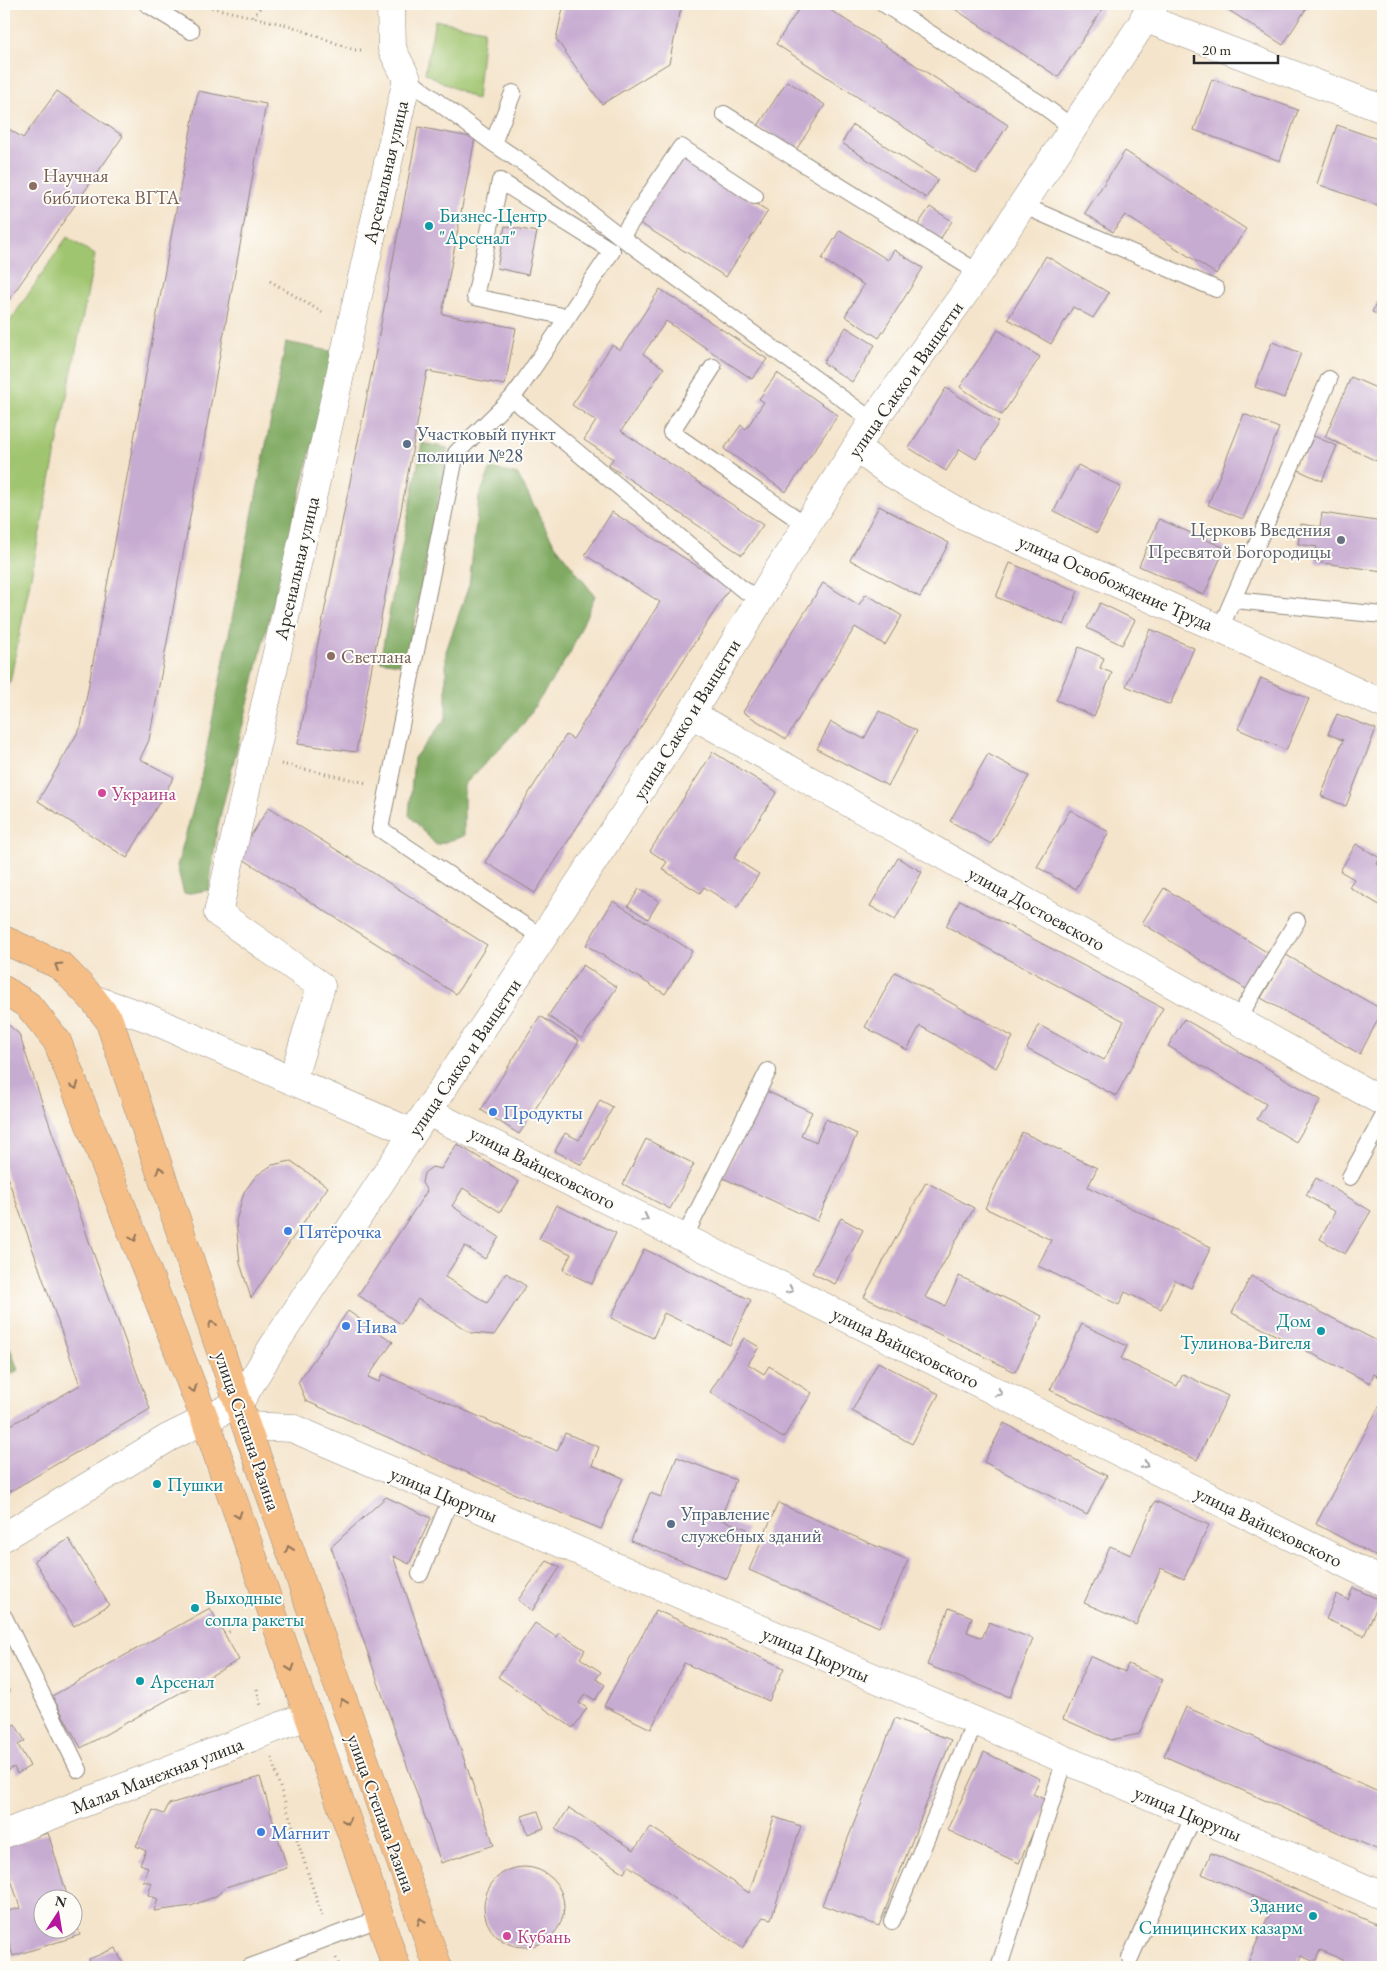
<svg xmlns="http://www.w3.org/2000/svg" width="1387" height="1971" font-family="'EB Garamond',serif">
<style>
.green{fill:#a0c570;stroke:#66784e}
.forest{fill:#80aa62;stroke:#566a46}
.building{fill:#c7acd2}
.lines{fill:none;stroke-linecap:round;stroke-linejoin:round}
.service-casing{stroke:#90887b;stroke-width:18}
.minor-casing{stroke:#90887b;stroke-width:29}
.tertiary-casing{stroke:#90887b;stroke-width:29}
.primary-casing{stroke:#90887b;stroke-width:29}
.path{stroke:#90887b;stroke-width:3;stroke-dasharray:1 4;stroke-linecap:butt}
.service{stroke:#fff;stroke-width:16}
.minor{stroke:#fff;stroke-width:28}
.tertiary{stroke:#fff;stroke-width:28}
.primary{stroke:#f6be87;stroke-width:28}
.oneway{stroke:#907459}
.oneway2{stroke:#a0a0a0}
.education-dot{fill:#8d6e63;stroke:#fdfcf7;stroke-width:2}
.culture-dot{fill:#0f9aa8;stroke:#fdfcf7;stroke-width:2}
.service-dot{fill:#5c6f8a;stroke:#fdfcf7;stroke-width:2}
.worship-dot{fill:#6b7280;stroke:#fdfcf7;stroke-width:2}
.hotel-dot{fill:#d1479c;stroke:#fdfcf7;stroke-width:2}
.shop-dot{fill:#3f7fe0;stroke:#fdfcf7;stroke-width:2}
.labels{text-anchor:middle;stroke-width:4;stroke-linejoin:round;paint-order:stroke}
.street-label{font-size:19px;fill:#2b2b2b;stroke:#fdfcf7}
.education-label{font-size:19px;fill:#785e54;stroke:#fdfcf7;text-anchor:start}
.culture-label{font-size:19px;fill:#0d838f;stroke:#fdfcf7;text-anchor:start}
.service-label{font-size:19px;fill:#4e5e75;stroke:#fdfcf7;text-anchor:start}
.worship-label{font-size:19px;fill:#5b616d;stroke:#fdfcf7;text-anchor:end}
.hotel-label{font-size:19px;fill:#b23c85;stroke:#fdfcf7;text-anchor:start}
.shop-label{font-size:19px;fill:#366cbe;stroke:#fdfcf7;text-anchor:start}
</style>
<rect width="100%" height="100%" fill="#fdfcf7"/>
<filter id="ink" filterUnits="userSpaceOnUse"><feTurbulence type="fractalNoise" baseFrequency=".02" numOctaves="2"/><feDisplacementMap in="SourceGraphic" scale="10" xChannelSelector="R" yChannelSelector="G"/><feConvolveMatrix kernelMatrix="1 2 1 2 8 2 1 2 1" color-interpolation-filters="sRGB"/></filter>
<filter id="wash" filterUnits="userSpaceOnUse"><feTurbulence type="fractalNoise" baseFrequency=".0096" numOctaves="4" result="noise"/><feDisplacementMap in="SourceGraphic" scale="20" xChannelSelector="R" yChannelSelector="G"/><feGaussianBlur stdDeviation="1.12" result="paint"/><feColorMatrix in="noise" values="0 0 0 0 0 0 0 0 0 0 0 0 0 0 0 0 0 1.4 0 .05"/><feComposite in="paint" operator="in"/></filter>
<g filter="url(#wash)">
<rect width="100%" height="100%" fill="#f4e4cb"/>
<path class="green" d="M 435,20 L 484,30 L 477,100 L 425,73 Z
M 67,237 L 95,255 L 10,682 L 4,678 L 4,330 Z"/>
<path class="forest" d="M 286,342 L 335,352 L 217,829 L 209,890 L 184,894 L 177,866 L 200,783 Z
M 422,443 L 448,448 L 406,665 L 380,661 Z
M 491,468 L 518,475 L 553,542 L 595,596 L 570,653 L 524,723 L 464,785 L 464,836 L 436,845 L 409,815 L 414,758 L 446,718 L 446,651 L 469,585 L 479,497 Z
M 4,1331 L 18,1370 L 4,1379 Z"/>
<g id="blocks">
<path class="building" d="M 564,4 L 682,4 L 669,63 L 602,104 L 556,39 Z
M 802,4 L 821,4 L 1008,125 L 976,174 L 776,44 Z
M 947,4 L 1106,4 L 1058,77 Z
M 1219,4 L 1309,4 L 1283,45 Z
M 1212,79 L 1298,110 L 1280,161 L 1194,130 Z
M 787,81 L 825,105 L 796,150 L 758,126 Z
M 57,91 L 123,136 L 4,307 L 4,126 L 23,138 Z
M 198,91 L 266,104 L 149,740 L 140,759 L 174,777 L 127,858 L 38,801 L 81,727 Z
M 853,125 L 938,180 L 926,198 L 842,143 Z
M 1337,125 L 1383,141 L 1383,207 L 1317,184 Z
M 418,127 L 475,138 L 442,314 L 516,328 L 505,385 L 427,371 L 356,752 L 298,744 L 374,361 Z
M 1125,151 L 1246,229 L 1216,274 L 1125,215 L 1113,232 L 1085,213 Z
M 680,156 L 768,211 L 726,277 L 638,222 Z
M 930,207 L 952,221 L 939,241 L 917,226 Z
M 505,226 L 537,232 L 528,275 L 497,268 Z
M 840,230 L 888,260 L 894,250 L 923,268 L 879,338 L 845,316 L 864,285 L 822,259 Z
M 1046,256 L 1109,293 L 1093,318 L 1073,307 L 1051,344 L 1008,319 Z
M 660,289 L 767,359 L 752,379 L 666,321 L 643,354 L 664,368 L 621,431 L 763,525 L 742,555 L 608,465 L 613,459 L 584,440 L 596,421 L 572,405 L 612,345 L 620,350 Z
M 1383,290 L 1383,317 L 1372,312 Z
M 846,327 L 875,345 L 852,382 L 823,363 Z
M 998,330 L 1040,357 L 1002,415 L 960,387 Z
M 1272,342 L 1301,353 L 1284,398 L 1255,387 Z
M 777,373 L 838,415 L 786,492 L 724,449 L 741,425 L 746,429 L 764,402 L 759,399 Z
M 1351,377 L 1383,391 L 1383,464 L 1325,437 Z
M 946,388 L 999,422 L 976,459 L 960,449 L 946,471 L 909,448 Z
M 1244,414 L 1279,428 L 1243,519 L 1208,505 Z
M 1314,436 L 1337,446 L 1322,481 L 1298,470 Z
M 1078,465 L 1121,487 L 1097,533 L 1054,511 Z
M 879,506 L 949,543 L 920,597 L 850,560 Z
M 612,512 L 730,587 L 535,893 L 485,862 L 566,735 L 573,739 L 660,602 L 585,555 Z
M 1322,513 L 1383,522 L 1383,571 L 1315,562 L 1317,547 L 1298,544 L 1299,535 L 1301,524 L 1320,527 Z
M 1159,519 L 1225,548 L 1204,595 L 1139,566 Z
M 1010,563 L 1078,591 L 1064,625 L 996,597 Z
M 823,583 L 859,605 L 866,594 L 902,616 L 885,645 L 855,627 L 786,739 L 743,712 Z
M 1100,603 L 1135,620 L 1122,645 L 1087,628 Z
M 1150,629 L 1194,648 L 1170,705 L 1126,686 Z
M 1079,647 L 1104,658 L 1100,668 L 1112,673 L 1094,716 L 1056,700 Z
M 4,678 L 10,682 L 4,690 Z
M 1261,678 L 1309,699 L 1286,750 L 1238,729 Z
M 879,711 L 917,731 L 888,786 L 817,749 L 831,722 L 864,739 Z
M 1337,714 L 1376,729 L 1346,806 L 1321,796 L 1343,740 L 1328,734 Z
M 713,752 L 777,792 L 734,858 L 759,874 L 737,908 L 704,887 L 700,893 L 662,869 L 667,862 L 650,851 Z
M 988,754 L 1029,776 L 991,844 L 950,821 Z
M 269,807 L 487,945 L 456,994 L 238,856 Z
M 1070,810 L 1109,832 L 1076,889 L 1037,867 Z
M 1356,844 L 1380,858 L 1377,864 L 1383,868 L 1383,907 L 1349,887 L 1354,879 L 1340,871 Z
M 898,858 L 922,872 L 895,920 L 870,906 Z
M 1164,888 L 1268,953 L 1246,989 L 1142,923 Z
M 639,889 L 659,901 L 648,919 L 628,906 Z
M 960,900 L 1163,1008 L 1116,1096 L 1027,1049 L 1039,1025 L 1104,1060 L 1124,1021 L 946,926 Z
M 613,901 L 692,951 L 665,994 L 586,945 Z
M 1286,955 L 1383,1010 L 1360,1054 L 1261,998 Z
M 583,965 L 617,987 L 582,1039 L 548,1016 Z
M 895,972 L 1013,1037 L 996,1068 L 920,1026 L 907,1050 L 865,1027 Z
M 540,1016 L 579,1041 L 519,1134 L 481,1110 Z
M 1184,1019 L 1321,1100 L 1296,1142 L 1257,1119 L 1266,1104 L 1168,1046 Z
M 4,1021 L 19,1034 L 90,1244 L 150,1409 L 4,1495 L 4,1429 L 80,1385 L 4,1167 Z
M 764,1090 L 812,1112 L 801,1135 L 816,1142 L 826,1119 L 857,1134 L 817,1221 L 723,1178 Z
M 600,1100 L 613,1107 L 582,1165 L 555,1151 L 565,1133 L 579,1140 Z
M 1022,1132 L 1097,1168 L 1088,1187 L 1211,1247 L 1191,1288 L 1175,1280 L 1161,1309 L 1125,1292 L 1119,1305 L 1038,1266 L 1051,1240 L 985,1208 Z
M 646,1139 L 694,1164 L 670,1209 L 623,1184 Z
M 457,1144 L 519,1182 L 500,1212 L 463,1188 L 452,1206 L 499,1237 L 485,1259 L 465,1246 L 445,1277 L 487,1303 L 506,1273 L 526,1286 L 494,1335 L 471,1333 L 418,1299 L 401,1324 L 358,1295 L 427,1191 L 422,1183 L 424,1173 L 432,1167 L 441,1169 Z
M 291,1161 L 328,1187 L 251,1298 L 240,1263 L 236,1221 L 244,1192 L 256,1176 L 272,1165 Z
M 1316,1178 L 1371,1211 L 1345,1254 L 1320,1239 L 1335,1212 L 1306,1195 Z
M 926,1182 L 974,1208 L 925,1297 L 945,1306 L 959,1276 L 1042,1316 L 1015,1372 L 864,1297 Z
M 556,1205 L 616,1233 L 592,1284 L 563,1270 L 571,1254 L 539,1239 Z
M 841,1218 L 863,1230 L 835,1284 L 812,1273 Z
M 644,1249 L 751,1300 L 730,1345 L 664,1313 L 653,1338 L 611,1318 Z
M 1251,1276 L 1383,1344 L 1383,1379 L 1374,1374 L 1370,1383 L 1232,1313 Z
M 348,1311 L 393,1342 L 368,1377 L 379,1382 L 382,1374 L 557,1451 L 565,1433 L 599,1447 L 592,1465 L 623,1478 L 601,1529 L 513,1493 L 306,1401 L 298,1382 Z
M 1082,1324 L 1127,1346 L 1121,1359 L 1177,1386 L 1183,1374 L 1228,1396 L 1197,1460 L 1050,1390 Z
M 744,1338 L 759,1347 L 748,1364 L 764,1374 L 769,1366 L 812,1393 L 783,1438 L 710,1392 Z
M 878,1362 L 939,1394 L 912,1444 L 852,1411 Z
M 1383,1399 L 1383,1560 L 1316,1524 Z
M 1004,1423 L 1107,1476 L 1087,1515 L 984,1462 Z
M 677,1457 L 736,1480 L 720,1519 L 747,1529 L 727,1579 L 631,1541 L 650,1493 L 661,1497 Z
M 386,1497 L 431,1518 L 409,1564 L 393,1556 L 494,1845 L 441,1863 L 331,1547 Z
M 1155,1501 L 1209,1525 L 1184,1579 L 1161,1568 L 1136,1625 L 1084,1603 L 1110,1546 L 1131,1555 Z
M 778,1503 L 908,1560 L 879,1627 L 749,1570 Z
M 69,1539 L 109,1605 L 74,1626 L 34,1560 Z
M 547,1561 L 560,1567 L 532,1611 L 518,1600 Z
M 1353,1588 L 1380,1600 L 1364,1636 L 1326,1619 L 1337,1594 L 1348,1600 Z
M 210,1608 L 239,1660 L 81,1748 L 52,1696 Z
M 949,1608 L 972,1617 L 967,1632 L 982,1638 L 989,1622 L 1033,1639 L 1010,1697 L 927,1665 Z
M 656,1610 L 784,1668 L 769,1701 L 684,1663 L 651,1729 L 604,1706 Z
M 535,1623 L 556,1637 L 559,1633 L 585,1650 L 580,1658 L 601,1672 L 596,1679 L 605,1685 L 595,1700 L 585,1694 L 579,1703 L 587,1708 L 573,1728 L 498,1677 Z
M 1090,1656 L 1125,1672 L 1128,1664 L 1163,1679 L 1139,1734 L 1111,1740 L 1063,1719 Z
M 4,1682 L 10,1692 L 4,1696 Z
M 1186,1707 L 1383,1794 L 1383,1852 L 1164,1756 Z
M 895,1718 L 951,1740 L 879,1926 L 822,1905 Z
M 4,1719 L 8,1727 L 15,1724 L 25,1741 L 18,1745 L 30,1766 L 17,1774 L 14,1767 L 4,1773 Z
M 984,1752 L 1040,1779 L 1033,1794 L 1048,1801 L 1019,1863 L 947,1830 Z
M 260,1777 L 287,1868 L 226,1887 L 216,1896 L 191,1906 L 154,1911 L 158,1899 L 148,1895 L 152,1883 L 143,1881 L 148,1867 L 140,1864 L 146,1851 L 136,1846 L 153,1810 L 164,1814 L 169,1804 Z
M 569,1808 L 634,1850 L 651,1827 L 749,1893 L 774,1817 L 801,1826 L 771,1919 L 763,1917 L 742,1948 L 629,1866 L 624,1873 L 555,1829 Z
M 538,1811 L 544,1828 L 528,1834 L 522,1816 Z
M 48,1833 L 68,1898 L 42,1898 L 42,1928 L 72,1928 L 73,1913 L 80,1935 L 13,1956 L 4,1926 L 4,1912 L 20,1908 L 4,1857 L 4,1847 Z
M 1211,1853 L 1383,1927 L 1383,1967 L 1359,1967 L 1320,1950 L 1315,1962 L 1301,1956 L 1296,1967 L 1246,1967 L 1273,1905 L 1202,1874 Z
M484 1907a40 40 0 1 1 80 0a40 40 0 1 1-80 0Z
M 116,1948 L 124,1967 L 92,1967 L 89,1959 Z"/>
</g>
</g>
<g filter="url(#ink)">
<use href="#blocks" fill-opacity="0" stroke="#90887b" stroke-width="1"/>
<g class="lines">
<g class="service-casing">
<path id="service" d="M 147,4 L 191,31
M 884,4 L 1041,104 L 1073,128
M 407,79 L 493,143 L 544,177 L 621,237 L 873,421
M 724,114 L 979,273
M 493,143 L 513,93
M 1022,205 L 1216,289
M 621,237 L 681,147 L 755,196
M 713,367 L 671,432 L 806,525
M 512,398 L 521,386 L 612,251 L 500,181 L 475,297 L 567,317
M 1234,600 L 1383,615
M 1220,629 L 1329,379
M 543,938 L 380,829 L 456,453 L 512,398 L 741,588 L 760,600
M 1237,1020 L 1297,921
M 1350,1177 L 1383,1117
M 684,1238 L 768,1071
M 420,1574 L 451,1498
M 4,1617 L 79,1770
M 892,1921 L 975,1722
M 1130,1958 L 1194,1815
M 250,1967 L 381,1918
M 999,1967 L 1065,1760"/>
</g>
<g class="minor-casing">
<path id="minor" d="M 1144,18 L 1383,109
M 856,448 L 892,474 L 963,515 L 1220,629 L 1383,704
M 691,714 L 1383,1102
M 93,999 L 148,1018 L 413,1133
M 292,1081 L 321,986 L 218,913 L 407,79 L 392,49 L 391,4
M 428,1112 L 1383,1582
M 246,1426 L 292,1428 L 1383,1896
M 4,1834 L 309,1715"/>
</g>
<g class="tertiary-casing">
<path id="tertiary" d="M 4,1537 L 168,1438 L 239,1403 L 272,1348 L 413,1133 L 691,714 L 775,575 L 873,421 L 979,273 L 1022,205 L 1155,4"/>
</g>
<g class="primary-casing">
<path id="primary" d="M 4,940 L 61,966 L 93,999 L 109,1020 L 246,1426 L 438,1967
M 4,990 L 28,1005 L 57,1041 L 205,1419 L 295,1678 L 359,1854 L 396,1967"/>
</g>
<path class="path" d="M 197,4 L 291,26 L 354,50 L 364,50
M 253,17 L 263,4
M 270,281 L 325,314
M 1285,533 L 1299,535
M 281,764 L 367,783
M 224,1634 L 233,1630
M 257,1689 L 261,1706
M 272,1758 L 276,1775 L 322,1916
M 336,1958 L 340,1967"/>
<use href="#service" class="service"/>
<use href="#minor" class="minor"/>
<use href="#tertiary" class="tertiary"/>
<use href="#primary" class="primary"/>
</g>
<defs><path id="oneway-chevron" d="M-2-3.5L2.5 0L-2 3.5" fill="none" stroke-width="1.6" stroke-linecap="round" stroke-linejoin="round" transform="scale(1.25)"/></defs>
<g class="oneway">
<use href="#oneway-chevron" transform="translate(58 966) rotate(-148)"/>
<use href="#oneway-chevron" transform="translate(75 1086) rotate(69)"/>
<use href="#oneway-chevron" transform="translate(160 1170) rotate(-109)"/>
<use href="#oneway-chevron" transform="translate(134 1238) rotate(69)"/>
<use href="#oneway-chevron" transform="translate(212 1324) rotate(-109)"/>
<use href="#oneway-chevron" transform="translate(193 1389) rotate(69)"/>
<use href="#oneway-chevron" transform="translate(238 1515) rotate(71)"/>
<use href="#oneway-chevron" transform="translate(289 1549) rotate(-109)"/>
<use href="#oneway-chevron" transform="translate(291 1668) rotate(71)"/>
<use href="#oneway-chevron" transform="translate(343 1702) rotate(-110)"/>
<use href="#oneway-chevron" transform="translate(347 1821) rotate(70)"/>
<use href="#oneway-chevron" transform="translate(421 1921) rotate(-110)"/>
</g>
<g class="oneway2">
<use href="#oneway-chevron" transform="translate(645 1218) rotate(27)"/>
<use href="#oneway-chevron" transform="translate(790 1290) rotate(26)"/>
<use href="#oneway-chevron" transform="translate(999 1393) rotate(26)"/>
<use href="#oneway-chevron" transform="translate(1145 1465) rotate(26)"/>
</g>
</g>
<g class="education-dot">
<circle cx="33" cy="186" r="5"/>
<circle cx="331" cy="656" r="5"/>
</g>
<g class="culture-dot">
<circle cx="429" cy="226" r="5"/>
<circle cx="1321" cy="1331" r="5"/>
<circle cx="157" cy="1484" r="5"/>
<circle cx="195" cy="1608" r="5"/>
<circle cx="140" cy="1681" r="5"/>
<circle cx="1313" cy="1916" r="5"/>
</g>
<g class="service-dot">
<circle cx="407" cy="444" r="5"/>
<circle cx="671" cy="1524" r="5"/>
</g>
<circle class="worship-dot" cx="1341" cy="540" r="5"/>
<g class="hotel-dot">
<circle cx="102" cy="793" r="5"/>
<circle cx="507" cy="1936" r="5"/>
</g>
<g class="shop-dot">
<circle cx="493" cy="1112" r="5"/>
<circle cx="288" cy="1231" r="5"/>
<circle cx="346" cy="1326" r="5"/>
<circle cx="261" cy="1832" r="5"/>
</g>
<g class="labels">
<g class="street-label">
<text transform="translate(385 172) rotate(-77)" y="7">Арсенальная улица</text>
<text transform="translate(905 379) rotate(-55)" y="7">улица Сакко и Ванцетти</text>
<text transform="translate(296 568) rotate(-77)" y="7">Арсенальная улица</text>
<text transform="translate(1116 582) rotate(24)" y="7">улица Освобождение Труда</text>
<text transform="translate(686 719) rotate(-58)" y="7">улица Сакко и Ванцетти</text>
<text transform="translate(1037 908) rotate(29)" y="7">улица Достоевского</text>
<text transform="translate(464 1057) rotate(-56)" y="7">улица Сакко и Ванцетти</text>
<text transform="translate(543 1167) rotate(27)" y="7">улица Вайцеховского</text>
<text transform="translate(906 1347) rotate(26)" y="7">улица Вайцеховского</text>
<text transform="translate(248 1431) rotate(71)" y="7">улица Степана Разина</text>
<text transform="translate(444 1494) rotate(23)" y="7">улица Цюрупы</text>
<text transform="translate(1269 1526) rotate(26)" y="7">улица Вайцеховского</text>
<text transform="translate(816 1654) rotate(23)" y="7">улица Цюрупы</text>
<text transform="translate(157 1775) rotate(-21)" y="7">Малая Манежная улица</text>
<text transform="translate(382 1813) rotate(70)" y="7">улица Степана Разина</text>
<text transform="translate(1188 1813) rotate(23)" y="7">улица Цюрупы</text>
</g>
<g class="education-label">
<text x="43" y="182">Научная<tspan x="43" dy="22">библиотека ВГТА</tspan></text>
<text x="341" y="663">Светлана</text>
</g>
<g class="culture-label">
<text x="439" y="222">Бизнес-Центр<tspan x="439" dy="22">"Арсенал"</tspan></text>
<text x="1311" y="1327" text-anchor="end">Дом<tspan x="1311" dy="22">Тулинова-Вигеля</tspan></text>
<text x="167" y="1491">Пушки</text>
<text x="205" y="1604">Выходные<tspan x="205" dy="22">сопла ракеты</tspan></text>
<text x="150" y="1688">Арсенал</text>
<text x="1303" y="1912" text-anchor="end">Здание<tspan x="1303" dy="22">Синицинских казарм</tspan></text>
</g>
<g class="service-label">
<text x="417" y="440">Участковый пункт<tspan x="417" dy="22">полиции №28</tspan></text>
<text x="681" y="1520">Управление<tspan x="681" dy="22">служебных зданий</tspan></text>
</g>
<g class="worship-label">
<text x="1331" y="536">Церковь Введения<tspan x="1331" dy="22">Пресвятой Богородицы</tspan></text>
</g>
<g class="hotel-label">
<text x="112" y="800">Украина</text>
<text x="517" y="1943">Кубань</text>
</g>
<g class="shop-label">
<text x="503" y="1119">Продукты</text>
<text x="298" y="1238">Пятёрочка</text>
<text x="356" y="1333">Нива</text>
<text x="271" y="1839">Магнит</text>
</g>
</g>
<rect width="1387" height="1971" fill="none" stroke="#fdfcf7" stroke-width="20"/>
<g transform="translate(58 1914) rotate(12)"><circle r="24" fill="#fdfcf7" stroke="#a9a8a5"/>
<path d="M0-4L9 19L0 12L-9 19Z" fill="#b5179e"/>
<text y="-8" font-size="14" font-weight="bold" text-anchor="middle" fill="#2b2b2b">N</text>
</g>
<path d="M1194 55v8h84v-8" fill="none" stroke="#2b2b2b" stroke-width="2.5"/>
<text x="1202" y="55" font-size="15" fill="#2b2b2b" stroke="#fdfcf7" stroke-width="4" paint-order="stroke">20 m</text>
</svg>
